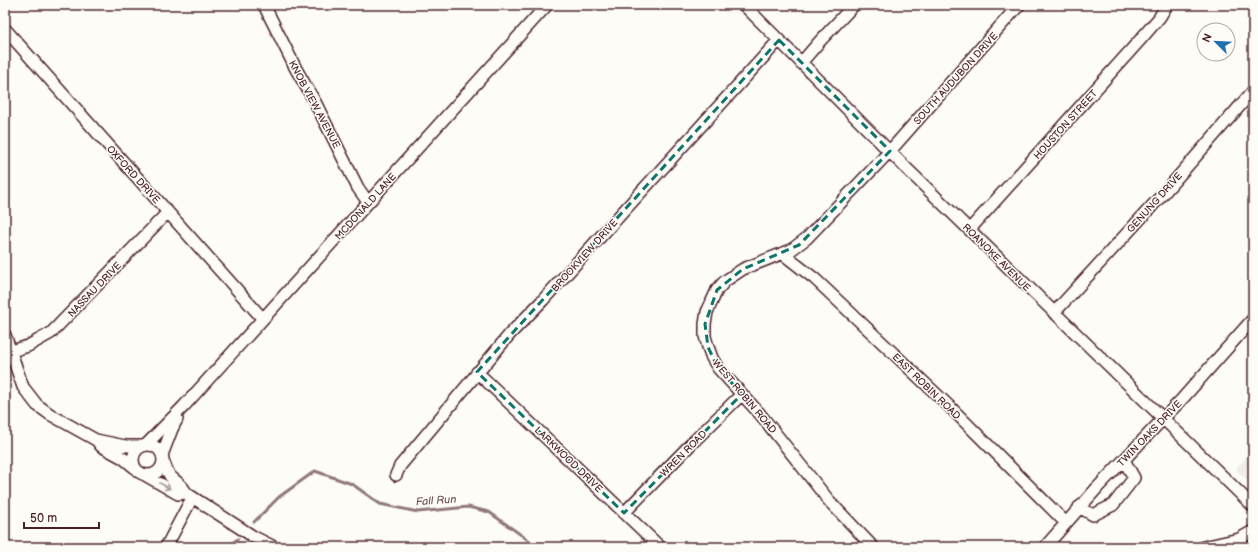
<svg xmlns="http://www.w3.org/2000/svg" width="1258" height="552" font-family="'Balsamiq Sans',sans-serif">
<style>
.built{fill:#f0ece8}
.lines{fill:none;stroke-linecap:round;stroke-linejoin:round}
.stream{stroke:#91777b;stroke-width:3}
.minor-casing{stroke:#4a1f2b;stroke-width:14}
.minor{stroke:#fdfcf7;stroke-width:11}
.oneway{stroke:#ac999b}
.marked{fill:none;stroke:#0f766e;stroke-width:3;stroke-dasharray:8 5;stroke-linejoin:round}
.labels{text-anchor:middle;stroke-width:3;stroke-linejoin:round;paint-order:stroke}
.street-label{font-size:10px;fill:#4a1f2b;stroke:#fdfcf7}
.water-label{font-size:11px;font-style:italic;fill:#73525a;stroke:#fdfcf7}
</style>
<rect width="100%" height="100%" fill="#fdfcf7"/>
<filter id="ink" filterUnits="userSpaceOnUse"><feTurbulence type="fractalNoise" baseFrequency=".025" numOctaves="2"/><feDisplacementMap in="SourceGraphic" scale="8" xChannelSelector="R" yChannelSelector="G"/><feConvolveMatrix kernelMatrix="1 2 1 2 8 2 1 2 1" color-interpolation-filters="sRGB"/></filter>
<g filter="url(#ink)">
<path class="built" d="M 1253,450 L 1253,487 L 1236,469 Z"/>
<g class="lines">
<path class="stream" d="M 254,522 L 279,497 L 315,471 L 352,484 L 380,504 L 418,512 L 468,507 L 489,512 L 538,547
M 226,547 L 238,539"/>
<g class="minor-casing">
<path id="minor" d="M 264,5 L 296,69 L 315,102 L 358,188 L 368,202
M 744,5 L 907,169 L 1253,506
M 5,29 L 263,319
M 801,63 L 820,41 L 854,5
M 970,229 L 1140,40 L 1159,18 L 1167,5
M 783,254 L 815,279 L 950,407 L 1066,523
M 1054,313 L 1163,194 L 1253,91
M 5,335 L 23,387 L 37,405 L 51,415 L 96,440 L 125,446 L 142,446
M 5,353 L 28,346 L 51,333 L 168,212
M 477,372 L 660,547
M 98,442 L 101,446 L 123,458 L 134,467
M133 460a15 15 0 1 1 30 0a15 15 0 1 1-30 0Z
M 146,445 L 184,406 L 547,5
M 162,455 L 172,429 L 177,419
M 163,460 C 165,466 167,471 170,476 C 176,482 183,485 186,493 L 254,537 L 274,547
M 145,475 L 178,494 L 186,493
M 396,475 L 400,466 L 510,334 L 543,300 L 779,40
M 1079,507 L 1093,515 L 1113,505 L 1134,478 L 1124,460
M 624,513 L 690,445 L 742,394
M 166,547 L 192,498
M 873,547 L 830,502 L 760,414 L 718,368 L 712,358 L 708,347 L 705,336 L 705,324 L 707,312 L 717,290 L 725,281 L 743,269 L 791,250 L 807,238 L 890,151 L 1019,5
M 1045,547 L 1097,488 L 1183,398 L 1253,319
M 1203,547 L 1239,539 L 1253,531"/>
</g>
<use href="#minor" class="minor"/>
</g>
<defs><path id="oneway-shaft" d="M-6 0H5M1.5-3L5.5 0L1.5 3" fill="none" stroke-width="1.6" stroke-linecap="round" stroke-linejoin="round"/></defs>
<use class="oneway" href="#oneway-shaft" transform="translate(165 486) rotate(30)"/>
</g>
<path class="marked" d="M 779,40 L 890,151 L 799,245 L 743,269 L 717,290 L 705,324 L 708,347 L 718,368 L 742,394 L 624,513 L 477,372 Z"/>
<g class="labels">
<g class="street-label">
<text transform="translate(955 78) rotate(-48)" y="4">SOUTH AUDUBON DRIVE</text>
<text transform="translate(315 104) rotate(62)" y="4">KNOB VIEW AVENUE</text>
<text transform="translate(1065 124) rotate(-48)" y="4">HOUSTON STREET</text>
<text transform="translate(134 174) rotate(48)" y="4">OXFORD DRIVE</text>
<text transform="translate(1154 202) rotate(-48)" y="4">GENUNG DRIVE</text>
<text transform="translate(365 206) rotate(-48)" y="4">MCDONALD LANE</text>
<text transform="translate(584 255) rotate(-48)" y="4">BROOKVIEW DRIVE</text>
<text transform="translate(997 257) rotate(45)" y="4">ROANOKE AVENUE</text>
<text transform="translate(94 289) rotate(-46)" y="4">NASSAU DRIVE</text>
<text transform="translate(927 386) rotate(44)" y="4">EAST ROBIN ROAD</text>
<text transform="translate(745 396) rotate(50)" y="4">WEST ROBIN ROAD</text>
<text transform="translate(1149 433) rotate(-46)" y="4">TWIN OAKS DRIVE</text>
<text transform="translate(683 453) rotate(-45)" y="4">WREN ROAD</text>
<text transform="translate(569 459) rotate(44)" y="4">LARKWOOD DRIVE</text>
</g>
<g class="water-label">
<text transform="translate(436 500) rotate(-4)" y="4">Fall Run</text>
</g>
</g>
<rect width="1258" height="552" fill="none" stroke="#fdfcf7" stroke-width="20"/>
<rect x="10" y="10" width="1238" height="532" fill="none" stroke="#4a1f2b" stroke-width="1.5" filter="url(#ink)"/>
<g transform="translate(1216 42) rotate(294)"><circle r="19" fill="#fdfcf7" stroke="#b5a4a5"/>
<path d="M0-3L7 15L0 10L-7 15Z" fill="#1f6fb2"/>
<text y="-6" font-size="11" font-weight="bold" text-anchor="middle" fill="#4a1f2b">N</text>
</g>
<path d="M24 522v6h75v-6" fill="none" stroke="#4a1f2b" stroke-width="2"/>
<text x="30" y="522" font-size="12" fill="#4a1f2b" stroke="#fdfcf7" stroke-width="3" paint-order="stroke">50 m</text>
</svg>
